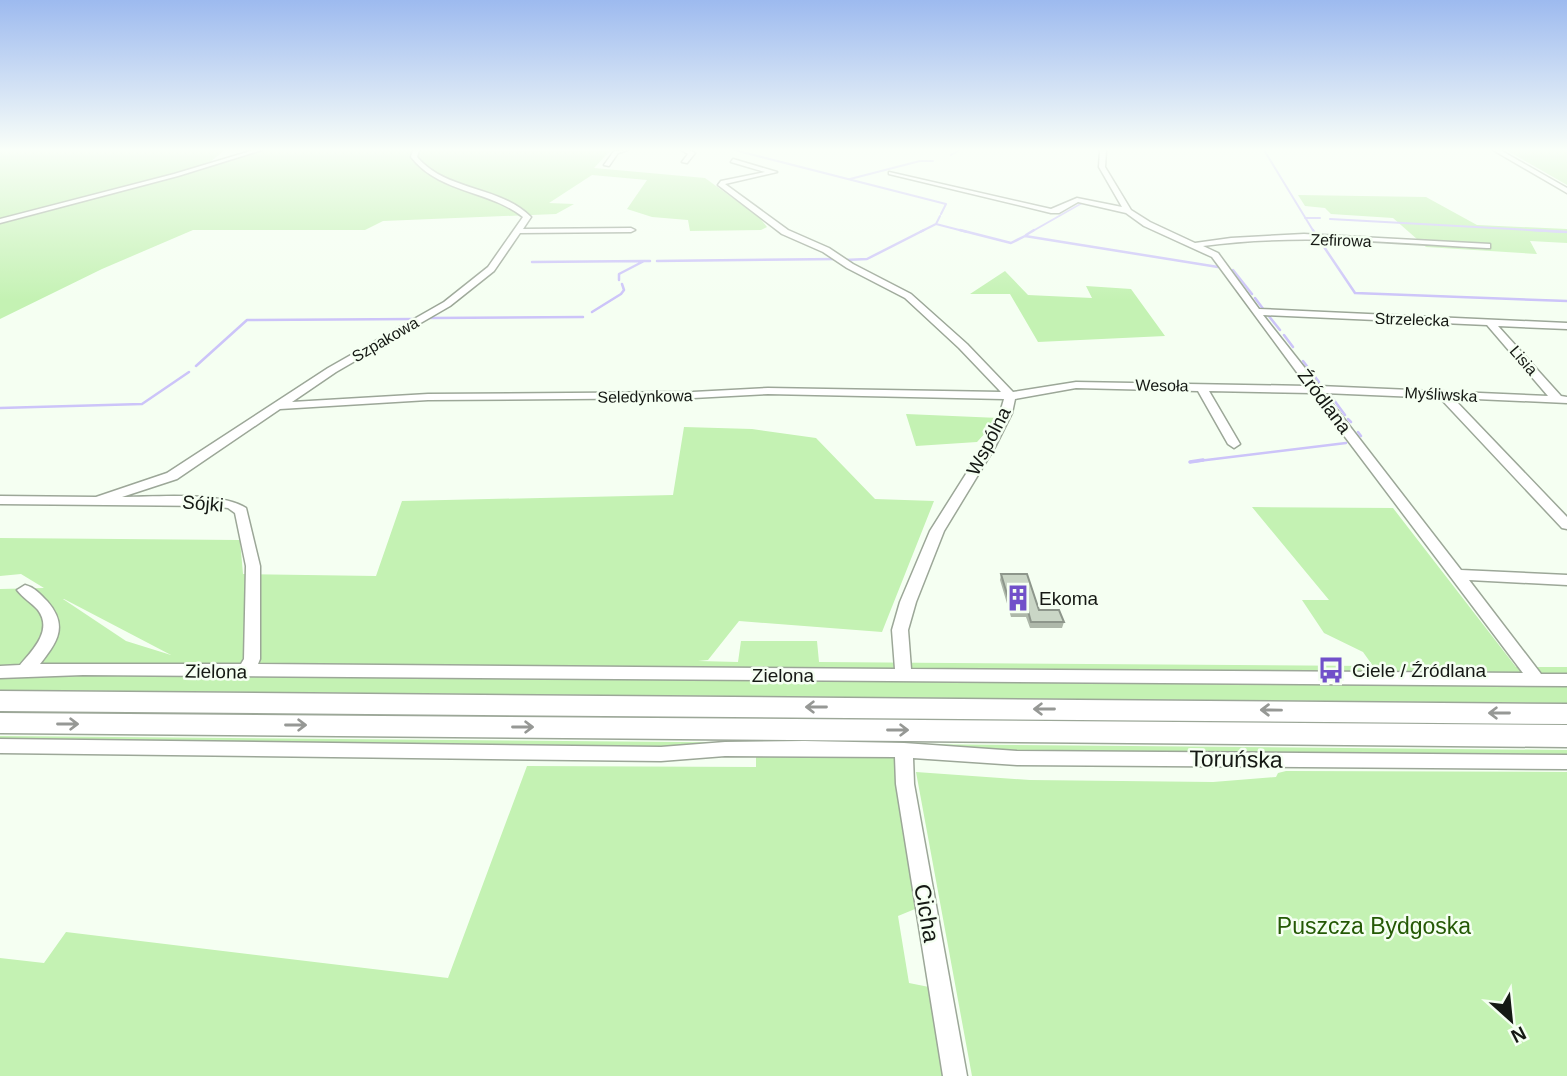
<svg xmlns="http://www.w3.org/2000/svg" width="1567" height="1076" font-family="Helvetica,sans-serif">
<style>
.green{fill:#c4f2b3;fill-rule:evenodd}
.lines{fill:none;stroke-linecap:round;stroke-linejoin:round}
.stream-far2{stroke:#ccc4f9;stroke-width:2}
.stream-far1{stroke:#ccc4f9;stroke-width:2.5}
.stream{stroke:#ccc4f9;stroke-width:3.5}
.minor-casing{stroke:#9ca798;stroke-width:3}
.highway-casing{stroke:#9ca798;stroke-width:3}
.minor{fill:#fff;fill-rule:evenodd}
.highway{fill:#fff;fill-rule:evenodd}
.wall{fill:#aeb8aa}
.building{fill:#cad6c6;stroke:#8d968b;stroke-width:2}
.oneway{stroke:#969895}
.labels{text-anchor:middle;stroke-width:5;stroke-linejoin:round;paint-order:stroke}
.far-street-label{font-size:16px;fill:#151914;stroke:#f5fff2}
.street-label{font-size:19px;fill:#151914;stroke:#f5fff2}
.poi-label{font-size:19px;fill:#151914;stroke:#f5fff2;text-anchor:start}
.near-street-label{font-size:23px;fill:#151914;stroke:#f5fff2}
.near-park-label{font-size:23px;fill:#245905;stroke:#f5fff2}
</style>
<rect width="100%" height="100%" fill="#f5fff2"/>
<path class="green" d="M 0,150 L 225,150 L 200,170 L 266,150 L 610,151 L 594,168 L 705,178 L 759,217 L 767,227 L 761,230 L 690,231 L 688,220 L 652,217 L 627,209 L 647,180 L 592,175 L 549,203 L 574,204 L 556,214 L 383,221 L 365,230 L 193,230 L 102,269 L 0,319 Z
M 1506,150 L 1567,150 L 1567,185 Z
M 1298,195 L 1426,197 L 1477,225 L 1567,229 L 1567,243 L 1530,241 L 1537,254 L 1426,247 L 1393,218 L 1331,214 L 1325,208 L 1305,206 Z
M 1005,271 L 1028,295 L 1092,298 L 1086,286 L 1131,289 L 1165,336 L 1038,342 L 1010,294 L 970,294 Z
M 906,414 L 999,418 L 977,442 L 916,446 Z
M 684,427 L 752,429 L 816,438 L 875,499 L 934,501 L 882,632 L 739,621 L 708,660 L 698,661 L 738,662 L 741,641 L 817,641 L 819,662 L 1373,666 L 1363,652 L 1324,633 L 1302,600 L 1329,600 L 1252,507 L 1393,508 L 1516,667 L 1567,667 L 1567,703 L 0,690 L 0,589 L 44,588 L 21,574 L 0,576 L 0,538 L 240,540 L 243,574 L 376,576 L 402,501 L 673,495 ZM 63,599 L 64,599 L 171,655 L 126,641 Z
M 0,736 L 1567,750 L 1567,759 L 1038,754 L 917,748 L 0,743 Z
M 756,757 L 897,758 L 915,909 L 898,916 L 909,983 L 929,987 L 945,1076 L 0,1076 L 0,958 L 44,963 L 66,932 L 448,978 L 527,766 L 756,767 Z
M 1286,771 L 1567,772 L 1567,1076 L 972,1076 L 916,772 L 1030,780 L 1213,782 L 1276,777 L 1278,773 Z"/>
<g class="lines">
<path class="stream-far2" d="M 734,150 L 946,204 L 941,214
M 1264,150 L 1314,232
M 951,155 L 959,150
M 850,179 L 920,161 L 933,161
M 1305,218 L 1320,218
M 1330,219 L 1565,232
M 936,224 L 967,232
M 920,232 L 936,224 L 940,216
M 1031,232 L 1082,203"/>
<path class="stream-far1" d="M 960,230 L 1011,243 L 1025,236 L 1218,267
M 1313,230 L 1317,237
M 1533,230 L 1567,232
M 1026,235 L 1034,230
M 1320,241 L 1355,293 L 1567,301
M 845,260 L 867,259 L 924,230
M 657,261 L 837,259
M 532,262 L 644,261
M 1233,270 L 1252,294
M 619,280 L 619,274 L 644,261 L 650,261
M 1255,298 L 1264,310
M 592,312 L 621,294 L 624,290 L 622,284
M 1268,315 L 1280,330
M 430,318 L 583,317
M 1284,335 L 1293,347
M 1303,361 L 1319,382
M 196,366 L 247,320 L 416,319
M 1331,396 L 1345,415
M 0,408 L 142,404 L 189,372
M 1348,419 L 1351,422
M 1358,432 L 1361,436
M 1190,462 L 1346,443"/>
<path class="stream" d="M 1190,462 L 1203,460"/>
<g class="minor-casing">
<path id="minor" d="M 254,150 L 262,150 L 178,176 L 0,223 L 0,219 L 174,174 Z
M 413,150 L 419,150 L 417,157 C 447,192 499,185 531,217 L 523,229 L 631,228 L 635,230 L 631,232 L 520,233 L 494,271 L 450,306 L 336,372 L 292,402 L 428,394 L 693,392 L 768,388 L 1001,392 L 959,348 L 905,298 L 847,268 L 823,252 L 782,234 L 718,185 L 721,181 L 765,172 L 731,162 L 733,159 L 777,172 L 725,184 L 788,230 L 829,248 L 853,264 L 911,294 L 967,344 L 1013,392 L 1076,382 L 1307,386 L 1212,257 L 1144,226 L 1126,213 L 1078,202 L 1059,213 L 1051,213 L 889,174 L 889,172 L 1051,209 L 1077,198 L 1122,207 L 1099,167 L 1100,150 L 1106,150 L 1105,167 L 1131,210 L 1150,222 L 1195,243 L 1231,238 L 1304,234 L 1490,244 L 1490,248 L 1487,248 C 1392,243 1297,233 1203,246 L 1218,253 L 1259,309 L 1567,323 L 1567,329 L 1498,326 L 1561,396 L 1567,397 L 1567,403 L 1453,398 L 1567,517 L 1567,529 L 1562,528 L 1440,398 L 1324,393 L 1461,570 L 1567,575 L 1567,585 L 1469,580 L 1541,674 L 1567,674 L 1567,686 L 83,675 L 0,678 L 0,666 L 20,665 C 33,650 53,630 38,610 C 32,603 23,598 17,590 L 25,585 C 34,587 41,595 47,601 C 69,626 57,642 40,664 L 241,664 L 244,659 L 246,566 L 235,513 L 228,508 L 212,506 L 0,504 L 0,496 L 96,497 L 167,473 L 328,368 L 444,302 L 488,267 L 523,217 C 489,190 439,193 411,157 ZM 1263,315 L 1487,325 L 1548,396 L 1319,386 ZM 1076,388 L 1198,391 L 1228,444 L 1234,448 L 1240,444 L 1209,391 L 1312,393 L 1523,673 L 911,669 L 908,630 L 916,602 L 944,531 L 995,447 L 1012,413 L 1015,399 ZM 768,394 L 1004,399 L 1000,413 L 983,447 L 930,531 L 900,602 L 892,630 L 895,669 L 258,664 L 260,659 L 260,566 L 246,508 C 220,491 154,497 122,497 L 177,479 L 280,409 L 428,400 L 693,398 Z
M 628,150 L 618,153 L 609,166 L 604,165 L 614,151 Z
M 681,150 L 689,150 L 695,153 L 687,163 L 682,162 L 688,154 Z
M 1493,150 L 1500,150 L 1567,188 L 1567,193 Z
M 0,739 L 661,747 L 725,742 L 804,741 L 904,743 L 1017,751 L 1567,755 L 1567,769 L 1017,765 L 913,758 L 914,784 L 967,1076 L 943,1076 L 896,784 L 895,757 L 725,756 L 661,761 L 0,753 Z"/>
</g>
<g class="highway-casing">
<path id="highway" d="M 0,691 L 1567,704 L 1567,724 L 0,711 Z
M 0,713 L 1567,725 L 1567,747 L 0,733 Z"/>
</g>
<use href="#minor" class="minor"/>
<use href="#highway" class="highway"/>
</g>
<path class="wall" d="M 1001,574 L 1039,610 L 1064,622 L 1062,628 L 1030,628 L 1026,617 L 1011,617 L 1000,580 Z"/>
<path class="building" d="M 1001,574 L 1027,574 L 1039,610 L 1059,610 L 1064,622 L 1031,622 L 1028,611 L 1012,611 Z"/>
<defs><path id="oneway-shaft" d="M-6 0H5M1.5-3L5.5 0L1.5 3" fill="none" stroke-width="1.6" stroke-linecap="round" stroke-linejoin="round" transform="scale(1.75)"/></defs>
<g class="oneway">
<use href="#oneway-shaft" transform="translate(816 707) rotate(-180)"/>
<use href="#oneway-shaft" transform="translate(1044 709) rotate(-180)"/>
<use href="#oneway-shaft" transform="translate(1271 710) rotate(-179)"/>
<use href="#oneway-shaft" transform="translate(1499 713) rotate(-180)"/>
<use href="#oneway-shaft" transform="translate(68 724)"/>
<use href="#oneway-shaft" transform="translate(296 725)"/>
<use href="#oneway-shaft" transform="translate(523 727)"/>
<use href="#oneway-shaft" transform="translate(898 730)"/>
</g>
<linearGradient id="sky" x2="0" y2="1"><stop stop-color="#9dbaef"/><stop offset="0.5" stop-color="#fafff9"/><stop offset="1" stop-color="#fafff9" stop-opacity="0"/></linearGradient>
<rect width="1567" height="300" fill="url(#sky)"/>
<defs>
<g id="building-bare" transform="scale(2.1)"><path d="M-4-6H4V6H1V3H-1V6H-4ZM-2.5-4.3h1.7v1.8h-1.7ZM.8-4.3h1.7v1.8H.8ZM-2.5-1h1.7V.8h-1.7ZM.8-1h1.7V.8H.8Z" fill="#7150c9" stroke="#f5fff2" stroke-width="2.5" paint-order="stroke"/></g>
<g id="bus-bare" transform="scale(2.1)"><path d="M-5-6H5V4H4V6H2V4H-2V6H-4V4H-5ZM-3.5-4V0h7V-4ZM-3.5 1.2v1.5H-2V1.2ZM2 1.2v1.5H3.5V1.2Z" fill="#7150c9" stroke="#f5fff2" stroke-width="2.5" paint-order="stroke"/></g>
</defs>
<g fill-rule="evenodd">
<use href="#building-bare" x="1018" y="598"/>
<use href="#bus-bare" x="1331" y="670"/>
</g>
<g class="labels">
<g class="far-street-label">
<text transform="translate(1341 240) rotate(2)" y="6">Zefirowa</text>
<text transform="translate(1412 319) rotate(2)" y="6">Strzelecka</text>
<text transform="translate(385 339) rotate(-30)" y="6">Szpakowa</text>
<text transform="translate(1524 360) rotate(49)" y="6">Lisia</text>
<text transform="translate(1162 385) rotate(1)" y="6">Wesoła</text>
<text transform="translate(1441 394) rotate(3)" y="6">Myśliwska</text>
<text transform="translate(645 396) rotate(-1)" y="6">Seledynkowa</text>
</g>
<g class="street-label">
<text transform="translate(1325 401) rotate(53)" y="7">Źródlana</text>
<text transform="translate(988 441) rotate(-63)" y="7">Wspólna</text>
<text transform="translate(203 503) rotate(5)" y="7">Sójki</text>
<text transform="translate(216 671) rotate(1)" y="7">Zielona</text>
<text x="783" y="682">Zielona</text>
</g>
<g class="poi-label">
<text x="1039" y="605">Ekoma</text>
<text x="1352" y="677">Ciele / Źródlana</text>
</g>
<g class="near-street-label">
<text transform="translate(1236 759) rotate(1)" y="8">Toruńska</text>
<text transform="translate(927 913) rotate(80)" y="8">Cicha</text>
</g>
<g class="near-park-label">
<text x="1374" y="934">Puszcza Bydgoska</text>
</g>
</g>
<g transform="translate(1511 1020) rotate(153)" stroke="#f5fff2" stroke-width="5" paint-order="stroke">
<path d="M0-5L12 26L0 18L-12 26Z" fill="#151914"/>
<text y="-10" font-size="19" font-weight="bold" text-anchor="middle" fill="#151914">N</text>
</g>
</svg>
